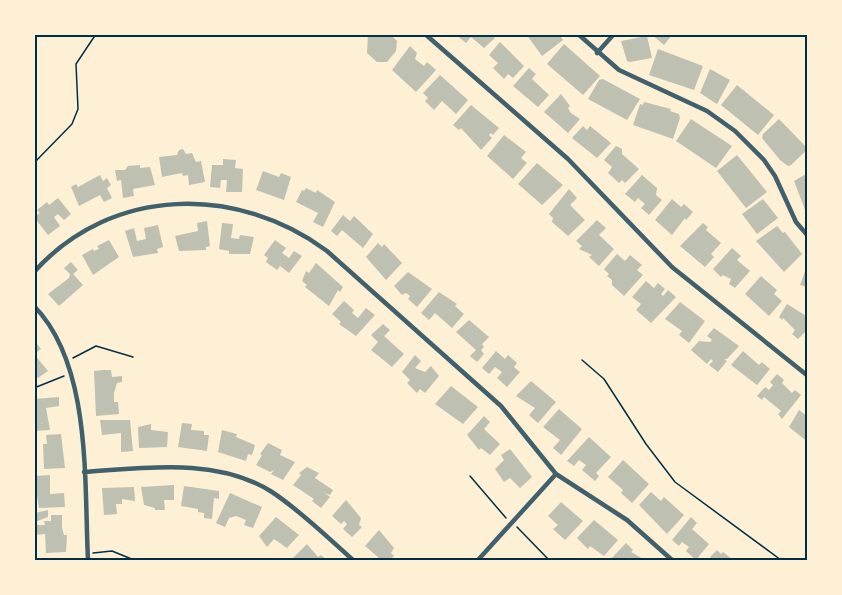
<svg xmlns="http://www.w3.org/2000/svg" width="842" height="595" font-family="'Fira Sans',sans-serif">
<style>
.building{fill:#bec0b2}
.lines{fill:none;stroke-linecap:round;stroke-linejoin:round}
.path{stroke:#003049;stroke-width:1.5}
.minor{stroke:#3f606c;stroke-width:4.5}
.neatline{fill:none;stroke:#003049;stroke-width:2}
</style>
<rect width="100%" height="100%" fill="#fdf0d5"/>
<path class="building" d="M 368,34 L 390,34 L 397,41 L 396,51 L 387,62 L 377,62 L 367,53 Z
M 455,34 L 491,34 L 495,38 L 484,48 L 471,37 L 466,43 Z
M 526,34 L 559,34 L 563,40 L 542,56 Z
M 651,34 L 673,34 L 664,45 Z
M 647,36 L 652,58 L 630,62 L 627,61 L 621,41 Z
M 500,42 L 524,66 L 513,78 L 508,74 L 504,79 L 493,68 L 498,63 L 489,55 Z
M 564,44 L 600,76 L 583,95 L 547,64 Z
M 410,46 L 417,53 L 415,59 L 424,66 L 427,62 L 436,70 L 416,92 L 392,70 Z
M 658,49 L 703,66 L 694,90 L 649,75 Z
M 529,68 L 536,74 L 532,79 L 549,95 L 538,107 L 513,86 Z
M 710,69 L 730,80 L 717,104 L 700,93 Z
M 440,75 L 468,100 L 456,114 L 442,101 L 434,110 L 425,101 L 428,98 L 423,93 Z
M 603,79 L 640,99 L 627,120 L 588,99 L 599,80 Z
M 737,85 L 774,115 L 758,135 L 721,105 Z
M 561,94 L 570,106 L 568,108 L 571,113 L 580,119 L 568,133 L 544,112 Z
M 644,102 L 671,109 L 670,111 L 679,114 L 680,118 L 673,139 L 633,125 L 640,104 L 643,105 Z
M 471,105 L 499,128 L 493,135 L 491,133 L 489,135 L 492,138 L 481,150 L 461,128 L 459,130 L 453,125 Z
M 691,119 L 732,146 L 716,168 L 676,141 Z
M 779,119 L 808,149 L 791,165 L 788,166 L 780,160 L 762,138 L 763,134 Z
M 583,126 L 587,130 L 590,126 L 611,143 L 597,158 L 572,138 Z
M 504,135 L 526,152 L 521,158 L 527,163 L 513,179 L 487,156 Z
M 616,146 L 622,149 L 622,154 L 639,169 L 625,183 L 622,180 L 619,183 L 608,173 L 612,167 L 604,160 Z
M 183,149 L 186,154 L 192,153 L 196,162 L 201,161 L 205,182 L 189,185 L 188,175 L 183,176 L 182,173 L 162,177 L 159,157 L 177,155 L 179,150 Z
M 737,155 L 767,192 L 746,208 L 717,171 Z
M 223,159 L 236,160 L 235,168 L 243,169 L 242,192 L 226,192 L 227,180 L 221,180 L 220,188 L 210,187 L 212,165 L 223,165 Z
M 537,163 L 563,185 L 542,205 L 518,184 Z
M 140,165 L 140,168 L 150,167 L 155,185 L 133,189 L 134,196 L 123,198 L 121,180 L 117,181 L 115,170 L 125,170 L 128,166 Z
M 263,171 L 279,177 L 281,173 L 291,177 L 284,200 L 256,190 Z
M 808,173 L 808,215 L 807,215 L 794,181 Z
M 100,175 L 103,181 L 107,178 L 111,185 L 107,188 L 112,198 L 104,202 L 100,195 L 79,206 L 71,187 L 76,184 L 78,187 Z
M 642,175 L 657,188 L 656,195 L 662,200 L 649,215 L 641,208 L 645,204 L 638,198 L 635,202 L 625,194 Z
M 306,188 L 316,193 L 317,190 L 335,202 L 323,227 L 313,222 L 318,213 L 296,202 L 302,190 L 304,191 Z
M 569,189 L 577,198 L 570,205 L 585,220 L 568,236 L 552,222 L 553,218 L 549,214 Z
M 58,198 L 71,214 L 64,220 L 58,214 L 54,217 L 60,226 L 48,235 L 34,217 L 40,213 L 37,210 L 47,202 L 49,205 Z
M 672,199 L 681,207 L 684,204 L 693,212 L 686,220 L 685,218 L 672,235 L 655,220 Z
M 763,199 L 778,218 L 757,234 L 742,214 Z
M 343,215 L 350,221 L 354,216 L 373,234 L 363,248 L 342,230 L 337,236 L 331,231 Z
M 597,220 L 606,228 L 599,235 L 614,249 L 599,266 L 589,257 L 592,255 L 579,249 L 582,246 L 576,241 Z
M 207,221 L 210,246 L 206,247 L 206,250 L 179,251 L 175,236 L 198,231 L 197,223 Z
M 222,223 L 233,224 L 231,238 L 239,239 L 240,235 L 254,237 L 250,254 L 229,254 L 229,251 L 219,249 Z
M 703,223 L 708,227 L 706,230 L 721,243 L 711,254 L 714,257 L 705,267 L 680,246 Z
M 158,225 L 163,247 L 157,249 L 158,253 L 133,257 L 125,231 L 134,228 L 137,241 L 146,239 L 144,228 Z
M 777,226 L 783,233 L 785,232 L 802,254 L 784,272 L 756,241 Z
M 109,240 L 119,257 L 93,275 L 82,255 L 93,249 L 94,251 L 99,249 L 97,246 Z
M 275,240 L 286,248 L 282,253 L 289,258 L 294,251 L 302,256 L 289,273 L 280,266 L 277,270 L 266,262 L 268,258 L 264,255 Z
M 378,243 L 382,247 L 384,244 L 402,263 L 386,280 L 366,257 Z
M 732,248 L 741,256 L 737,260 L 750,271 L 735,288 L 729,284 L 731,279 L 723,275 L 721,277 L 713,269 Z
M 617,254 L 625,261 L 630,255 L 642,265 L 637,270 L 643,275 L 624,296 L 612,285 L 612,280 L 607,276 L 609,274 L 604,269 Z
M 71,262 L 78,270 L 73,274 L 83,285 L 59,306 L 48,294 L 69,278 L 70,274 L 64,268 Z
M 316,263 L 343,287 L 340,292 L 338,290 L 329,306 L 305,287 L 307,285 L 302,281 L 306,271 L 309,273 Z
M 808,263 L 808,287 L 800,285 Z
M 408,272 L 432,289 L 417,307 L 408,299 L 410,296 L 406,293 L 402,295 L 394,286 Z
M 761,276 L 777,290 L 774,294 L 782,301 L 769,316 L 745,294 Z
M 646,281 L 654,288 L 658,283 L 665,289 L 661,294 L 663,296 L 668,290 L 676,297 L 651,323 L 636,310 L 641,304 L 632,297 Z
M 439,292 L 457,304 L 455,306 L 464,314 L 452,328 L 435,313 L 429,320 L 421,313 Z
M 344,301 L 354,310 L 352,313 L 358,318 L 366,308 L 375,315 L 356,336 L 339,324 L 341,322 L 332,314 Z
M 680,302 L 705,321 L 689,343 L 679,335 L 682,331 L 665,319 Z
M 787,304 L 808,317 L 808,329 L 798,339 L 792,334 L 795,330 L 783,318 L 782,320 L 779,317 Z
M 469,320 L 489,337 L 482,344 L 484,347 L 481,350 L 484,354 L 477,362 L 470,356 L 476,350 L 456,332 Z
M 383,324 L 390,330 L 384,336 L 404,354 L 392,367 L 371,350 L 378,342 L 371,335 Z
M 714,328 L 739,346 L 727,359 L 724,359 L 727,361 L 718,372 L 709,365 L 713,361 L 711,359 L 707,364 L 691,350 L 699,341 L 710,342 L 712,340 L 707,336 Z
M 34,340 L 41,349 L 34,354 Z
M 496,351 L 505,359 L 508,355 L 517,363 L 514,367 L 520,372 L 507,387 L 497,378 L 502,372 L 495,367 L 489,374 L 482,368 Z
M 743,351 L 759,365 L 762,362 L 770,369 L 757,385 L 731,365 Z
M 34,354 L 48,371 L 38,378 L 34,373 Z
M 415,355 L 421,361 L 415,368 L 425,372 L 431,366 L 439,376 L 425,393 L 420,389 L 417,393 L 407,383 L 410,380 L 402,372 Z
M 103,370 L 111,370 L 112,377 L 122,376 L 122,382 L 117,383 L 114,393 L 114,402 L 118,402 L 119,414 L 96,416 L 94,371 Z
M 777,374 L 784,380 L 782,383 L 792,393 L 795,390 L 801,395 L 782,419 L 778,414 L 781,411 L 764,397 L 762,400 L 757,396 L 765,387 L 769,390 L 773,385 L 770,382 Z
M 531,381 L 556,402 L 538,423 L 529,415 L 535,408 L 516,396 Z
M 451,386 L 478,407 L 463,424 L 435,404 Z
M 59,397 L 59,406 L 46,408 L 50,430 L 34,431 L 34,399 Z
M 559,409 L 582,429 L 561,455 L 553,448 L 560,440 L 543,427 Z
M 799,410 L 808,417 L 808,442 L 789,427 Z
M 484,416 L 490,422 L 484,429 L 500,444 L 490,455 L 481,448 L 479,450 L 467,435 Z
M 100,420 L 130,420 L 133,451 L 121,452 L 121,433 L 102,435 Z
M 182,423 L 192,424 L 191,430 L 204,431 L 204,435 L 209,435 L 207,451 L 178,447 Z
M 151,424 L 151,430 L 168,432 L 167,447 L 139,448 L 138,427 Z
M 222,430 L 237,434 L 236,437 L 255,445 L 252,455 L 248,454 L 246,461 L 218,452 Z
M 61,434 L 65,468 L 44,469 L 43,444 L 47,444 L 46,435 Z
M 589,437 L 611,457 L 596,473 L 599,476 L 595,481 L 582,470 L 586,465 L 579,460 L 574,466 L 567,461 Z
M 268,443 L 282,450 L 280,455 L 295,462 L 283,480 L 271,474 L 274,470 L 270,472 L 256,465 L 262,455 L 260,454 Z
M 510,449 L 532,477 L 520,488 L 510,478 L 504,482 L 495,469 L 504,460 L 501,455 Z
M 623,460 L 649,484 L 632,503 L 621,493 L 623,490 L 608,477 Z
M 307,467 L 319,473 L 315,478 L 333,490 L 330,495 L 325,493 L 330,497 L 321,508 L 312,501 L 314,499 L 293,485 L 301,475 L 299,473 Z
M 50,475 L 50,494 L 64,493 L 65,507 L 39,508 L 34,476 Z
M 174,485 L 174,500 L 164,500 L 165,510 L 155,510 L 155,508 L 144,505 L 141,487 Z
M 184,486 L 219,491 L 219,499 L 214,498 L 212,519 L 204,518 L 204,513 L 198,512 L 198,509 L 181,506 Z
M 134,487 L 135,501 L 122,499 L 122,504 L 116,504 L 117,514 L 104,515 L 102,488 Z
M 651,492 L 661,501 L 664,497 L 684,515 L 667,534 L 639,505 Z
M 230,493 L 262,507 L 253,528 L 244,525 L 246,520 L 236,516 L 229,518 L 225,527 L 216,523 Z
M 346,500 L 361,518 L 359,525 L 362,527 L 352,537 L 343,529 L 347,524 L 344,521 L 341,524 L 332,516 Z
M 561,502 L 583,521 L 565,540 L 553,529 L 558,525 L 548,516 Z
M 48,510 L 48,517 L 35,522 L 35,513 Z
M 51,515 L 62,515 L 62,528 L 64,535 L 67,535 L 66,552 L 46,553 L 45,534 L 35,535 L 34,525 L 45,525 L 44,521 L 51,521 Z
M 276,517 L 299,535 L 287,548 L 274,539 L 267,547 L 259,536 Z
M 691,517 L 697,523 L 692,529 L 709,544 L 696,560 L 686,551 L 689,547 L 682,542 L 679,546 L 672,540 Z
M 594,520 L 618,540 L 604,556 L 590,546 L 588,549 L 577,538 Z
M 379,530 L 394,548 L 391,553 L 394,556 L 390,560 L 378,560 L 378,557 L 365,546 Z
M 626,543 L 633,550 L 631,552 L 645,560 L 610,560 Z
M 307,544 L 318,557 L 321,555 L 327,560 L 291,560 Z
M 717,550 L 721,554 L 723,552 L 733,560 L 712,560 L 710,557 Z"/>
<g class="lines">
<path class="path" d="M 34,163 L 72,124 L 78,109 L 76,64 L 96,34
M 73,358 L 96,346 L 133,357
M 582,360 L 604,379 L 646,444 L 675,482 L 781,560
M 34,388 L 64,376
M 470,476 L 506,518
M 517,527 L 549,560
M 93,553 L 112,551 L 134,560"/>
<path class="minor" d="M 425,34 L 568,159 L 672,267 L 808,376
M 578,34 L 619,70 L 707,111 L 735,131 L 764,160 L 775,176 L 796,222 L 808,236
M 597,53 L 614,34
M 34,272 C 112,185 238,185 327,251 L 501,406 L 556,474 L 627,520 L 672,560
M 34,306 C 92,365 84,483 88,560
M 84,472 C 145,468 217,457 272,492 C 302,512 327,537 353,560
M 478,560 L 556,474"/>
</g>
<rect width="842" height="595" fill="none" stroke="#fdf0d5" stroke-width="72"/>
<rect x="36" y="36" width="770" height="523" class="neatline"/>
</svg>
